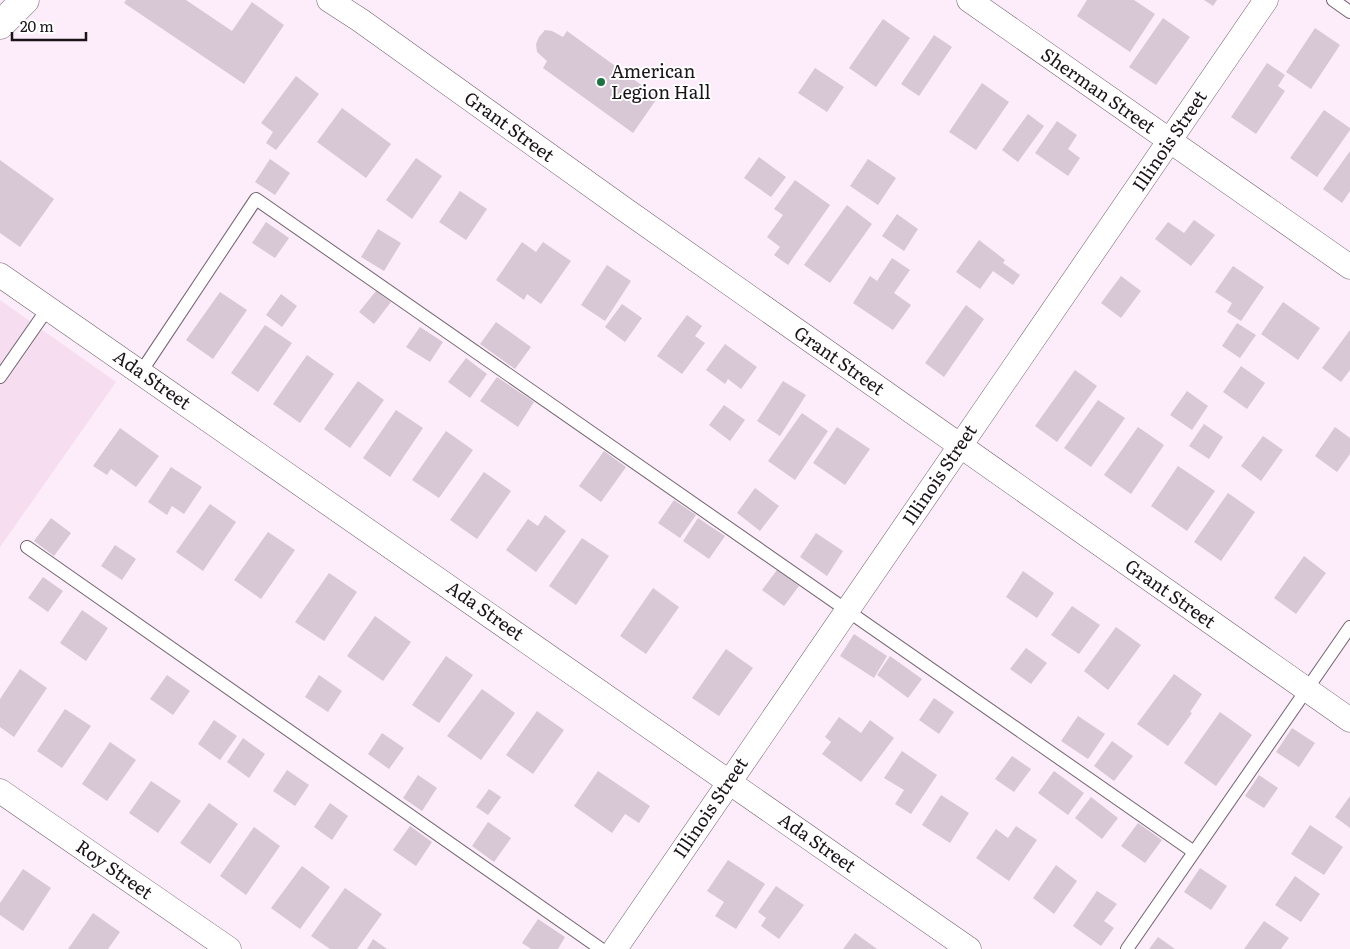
<svg xmlns="http://www.w3.org/2000/svg" width="1350" height="949" font-family="Literata,serif">
<style>
.built{fill:#f6def0}
.building{fill:#d8c7d4}
.lines{fill:none;stroke-linecap:round;stroke-linejoin:round}
.service-casing{stroke:#72646f;stroke-width:14}
.minor-casing{stroke:#72646f;stroke-width:25}
.primary-casing{stroke:#72646f;stroke-width:29}
.service{stroke:#fff;stroke-width:12}
.minor{stroke:#fff;stroke-width:24}
.primary{stroke:#fff;stroke-width:28}
.poi-dot{fill:#1d7143;stroke:#fff;stroke-width:2}
.labels{text-anchor:middle;stroke-width:4;stroke-linejoin:round;paint-order:stroke}
.poi-label{font-size:18px;fill:#1a1418;stroke:#fff;text-anchor:start}
.street-label{font-size:18px;fill:#1a1418;stroke:#fff}
</style>
<rect width="100%" height="100%" fill="#fdecf9"/>
<path class="built" d="M 0,300 L 116,382 L 0,547 Z"/>
<path class="building" d="M 126,0 L 186,0 L 232,31 L 252,2 L 284,25 L 244,84 L 124,3 Z
M 1087,0 L 1134,0 L 1155,14 L 1130,52 L 1077,16 Z
M 1204,0 L 1217,0 L 1213,6 Z
M 1163,18 L 1190,37 L 1156,85 L 1129,67 Z
M 883,19 L 910,38 L 876,87 L 849,68 Z
M 1315,28 L 1340,45 L 1311,89 L 1286,72 Z
M 545,30 L 552,31 L 563,37 L 567,31 L 658,97 L 633,133 L 543,68 L 547,61 L 537,52 L 536,44 L 539,37 Z
M 934,35 L 952,47 L 919,96 L 901,84 Z
M 1267,63 L 1285,75 L 1278,86 L 1285,91 L 1256,134 L 1231,117 Z
M 815,68 L 844,87 L 827,112 L 798,93 Z
M 296,76 L 319,94 L 276,150 L 266,143 L 273,132 L 261,123 Z
M 982,83 L 1009,102 L 976,150 L 949,132 Z
M 342,108 L 391,144 L 366,178 L 317,142 Z
M 1324,110 L 1350,128 L 1350,130 L 1317,177 L 1290,158 Z
M 1028,114 L 1044,126 L 1018,162 L 1002,150 Z
M 1057,121 L 1077,135 L 1068,149 L 1080,158 L 1068,176 L 1035,153 Z
M 1350,151 L 1350,191 L 1342,203 L 1323,189 Z
M 759,157 L 786,177 L 771,197 L 744,178 Z
M 416,158 L 442,176 L 412,219 L 386,200 Z
M 270,159 L 290,173 L 275,195 L 255,182 Z
M 868,159 L 896,178 L 878,205 L 850,186 Z
M 0,160 L 54,199 L 20,247 L 0,233 Z
M 795,180 L 830,205 L 788,265 L 774,255 L 780,247 L 767,237 L 783,215 L 774,209 Z
M 460,191 L 487,209 L 466,240 L 439,222 Z
M 847,205 L 872,224 L 830,283 L 804,265 Z
M 897,214 L 918,229 L 904,251 L 882,236 Z
M 1194,220 L 1215,235 L 1191,266 L 1155,239 L 1168,222 L 1184,233 Z
M 266,222 L 289,238 L 275,258 L 252,243 Z
M 378,229 L 401,243 L 384,271 L 361,257 Z
M 979,240 L 1005,260 L 1003,263 L 1020,275 L 1013,285 L 993,271 L 980,289 L 956,272 Z
M 522,242 L 536,252 L 543,242 L 571,261 L 541,304 L 527,294 L 524,300 L 496,280 Z
M 892,258 L 910,270 L 894,293 L 911,305 L 893,330 L 853,303 L 870,276 L 877,281 Z
M 607,265 L 631,281 L 605,321 L 581,305 Z
M 1233,266 L 1264,287 L 1241,321 L 1227,312 L 1232,303 L 1215,292 Z
M 1121,276 L 1141,291 L 1121,318 L 1101,303 Z
M 376,291 L 391,302 L 374,324 L 359,312 Z
M 220,292 L 247,310 L 213,359 L 186,340 Z
M 281,294 L 297,306 L 282,327 L 266,315 Z
M 1283,302 L 1320,328 L 1298,360 L 1261,334 Z
M 622,304 L 642,318 L 625,342 L 605,327 Z
M 966,305 L 984,319 L 944,377 L 925,363 Z
M 687,315 L 702,326 L 695,336 L 705,343 L 682,374 L 657,356 Z
M 496,322 L 531,347 L 515,369 L 480,344 Z
M 1237,323 L 1256,335 L 1240,358 L 1222,346 Z
M 265,325 L 292,343 L 258,392 L 231,373 Z
M 420,327 L 443,342 L 430,362 L 406,347 Z
M 1350,330 L 1350,370 L 1341,382 L 1322,368 Z
M 725,344 L 757,367 L 741,389 L 728,379 L 725,384 L 706,370 Z
M 307,355 L 334,374 L 300,423 L 273,404 Z
M 466,358 L 487,374 L 470,398 L 448,382 Z
M 1241,366 L 1265,383 L 1247,409 L 1223,392 Z
M 1075,370 L 1097,386 L 1057,442 L 1035,426 Z
M 497,377 L 534,402 L 518,427 L 480,401 Z
M 358,381 L 384,400 L 350,448 L 324,429 Z
M 783,381 L 806,395 L 780,436 L 757,421 Z
M 1187,391 L 1208,406 L 1192,430 L 1170,415 Z
M 1098,400 L 1125,418 L 1091,467 L 1064,448 Z
M 724,405 L 745,420 L 730,441 L 709,425 Z
M 396,410 L 423,428 L 390,477 L 363,458 Z
M 802,413 L 828,431 L 795,480 L 768,461 Z
M 1204,424 L 1223,437 L 1209,459 L 1189,446 Z
M 837,427 L 870,449 L 845,485 L 813,463 Z
M 1138,427 L 1164,445 L 1131,494 L 1104,475 Z
M 1335,427 L 1350,438 L 1350,454 L 1337,472 L 1315,456 Z
M 120,428 L 159,456 L 136,487 L 111,469 L 107,475 L 93,466 Z
M 446,431 L 473,450 L 439,498 L 412,480 Z
M 1263,436 L 1283,450 L 1261,481 L 1241,466 Z
M 604,451 L 626,467 L 601,502 L 579,486 Z
M 1178,466 L 1215,491 L 1187,531 L 1151,506 Z
M 171,467 L 202,487 L 184,514 L 172,506 L 167,515 L 148,502 Z
M 484,472 L 511,491 L 477,539 L 450,520 Z
M 755,488 L 779,506 L 760,531 L 737,513 Z
M 1228,493 L 1255,512 L 1221,561 L 1194,542 Z
M 674,500 L 696,515 L 680,538 L 658,523 Z
M 210,504 L 236,522 L 203,571 L 176,552 Z
M 545,515 L 566,531 L 536,572 L 506,550 L 528,519 L 538,526 Z
M 51,518 L 71,533 L 54,556 L 34,541 Z
M 698,518 L 725,536 L 709,559 L 683,541 Z
M 268,532 L 295,550 L 261,599 L 234,580 Z
M 816,533 L 843,551 L 827,576 L 800,557 Z
M 582,538 L 609,556 L 576,605 L 549,586 Z
M 115,545 L 136,559 L 122,580 L 101,566 Z
M 1304,556 L 1326,573 L 1296,614 L 1274,598 Z
M 777,570 L 799,586 L 784,606 L 762,590 Z
M 1023,571 L 1054,593 L 1037,618 L 1006,597 Z
M 329,573 L 357,592 L 324,641 L 295,622 Z
M 43,577 L 63,591 L 48,612 L 28,598 Z
M 653,588 L 679,607 L 646,654 L 620,636 Z
M 1072,606 L 1100,625 L 1079,654 L 1051,635 Z
M 82,610 L 108,628 L 86,661 L 60,643 Z
M 375,616 L 411,642 L 383,681 L 347,656 Z
M 1116,627 L 1141,645 L 1108,690 L 1084,671 Z
M 854,634 L 887,656 L 874,678 L 840,656 Z
M 1026,648 L 1047,663 L 1031,684 L 1010,669 Z
M 726,649 L 753,668 L 719,716 L 692,698 Z
M 446,656 L 473,675 L 439,723 L 412,705 Z
M 890,656 L 922,679 L 908,698 L 877,675 Z
M 20,669 L 47,688 L 14,737 L 0,727 L 0,699 Z
M 1174,674 L 1202,694 L 1190,712 L 1192,713 L 1168,746 L 1137,724 Z
M 167,675 L 190,691 L 173,715 L 150,699 Z
M 319,675 L 342,691 L 328,712 L 305,697 Z
M 482,689 L 515,713 L 481,760 L 447,736 Z
M 934,698 L 954,712 L 939,734 L 919,720 Z
M 65,709 L 91,726 L 62,768 L 37,751 Z
M 537,711 L 564,730 L 533,774 L 506,755 Z
M 1220,712 L 1252,735 L 1216,786 L 1184,763 Z
M 1078,716 L 1105,734 L 1088,759 L 1061,741 Z
M 839,717 L 861,733 L 870,720 L 894,738 L 861,782 L 822,754 L 831,742 L 825,737 Z
M 214,720 L 237,736 L 220,760 L 198,744 Z
M 1292,728 L 1315,743 L 1299,767 L 1276,752 Z
M 382,733 L 404,748 L 389,769 L 368,754 Z
M 243,738 L 265,754 L 249,778 L 227,762 Z
M 1112,741 L 1133,756 L 1114,781 L 1094,766 Z
M 110,742 L 136,760 L 107,801 L 82,784 Z
M 902,751 L 937,775 L 911,814 L 895,804 L 904,790 L 884,778 Z
M 1012,756 L 1031,769 L 1014,792 L 995,779 Z
M 287,770 L 309,785 L 295,806 L 273,791 Z
M 598,771 L 650,806 L 639,823 L 625,814 L 612,833 L 574,806 Z
M 1054,771 L 1084,793 L 1068,815 L 1038,793 Z
M 418,775 L 437,788 L 422,811 L 403,798 Z
M 1259,775 L 1278,788 L 1264,808 L 1245,796 Z
M 151,781 L 181,801 L 158,833 L 129,813 Z
M 489,789 L 501,797 L 488,815 L 476,807 Z
M 941,795 L 969,813 L 950,843 L 922,825 Z
M 1350,796 L 1350,828 L 1335,817 Z
M 1091,797 L 1118,818 L 1102,839 L 1075,818 Z
M 209,803 L 238,824 L 210,864 L 180,843 Z
M 330,803 L 348,816 L 332,840 L 314,827 Z
M 488,822 L 511,838 L 494,862 L 472,846 Z
M 1138,823 L 1162,840 L 1145,863 L 1121,846 Z
M 1310,825 L 1343,847 L 1324,875 L 1291,854 Z
M 410,826 L 432,842 L 416,866 L 393,850 Z
M 1016,826 L 1037,840 L 1009,881 L 976,858 L 996,829 L 1008,838 Z
M 254,827 L 280,846 L 246,895 L 220,876 Z
M 728,860 L 765,884 L 736,929 L 715,916 L 724,902 L 707,891 Z
M 1056,865 L 1077,881 L 1054,914 L 1033,898 Z
M 302,866 L 330,887 L 300,929 L 271,908 Z
M 1200,868 L 1227,886 L 1211,910 L 1184,892 Z
M 23,869 L 51,888 L 23,931 L 0,915 L 0,903 Z
M 1295,876 L 1320,894 L 1301,922 L 1275,905 Z
M 776,886 L 804,905 L 779,939 L 761,926 L 766,918 L 758,912 Z
M 345,888 L 382,914 L 357,949 L 330,949 L 311,936 Z
M 1097,891 L 1117,904 L 1104,921 L 1114,928 L 1101,946 L 1073,926 Z
M 93,913 L 120,932 L 108,949 L 68,949 Z
M 538,919 L 565,937 L 558,949 L 531,949 L 522,943 Z
M 1264,921 L 1289,938 L 1281,949 L 1244,949 Z
M 855,933 L 877,949 L 843,949 Z
M 1158,937 L 1175,949 L 1149,949 Z
M 373,939 L 387,949 L 367,949 Z"/>
<g class="lines">
<g class="service-casing">
<path id="service" d="M 1333,0 L 1350,12
M 141,372 L 256,199 L 1194,852
M 0,377 L 48,308
M 27,547 L 601,949
M 1127,949 L 1350,627"/>
</g>
<g class="minor-casing">
<path id="minor" d="M 329,0 L 360,20 L 624,209 L 1350,720
M 969,0 L 1350,267
M 0,275 L 969,949
M 0,791 L 229,949
M 615,949 L 1266,0"/>
</g>
<g class="primary-casing">
<path id="primary" d="M 0,25 L 25,0"/>
</g>
<use href="#service" class="service"/>
<use href="#minor" class="minor"/>
<use href="#primary" class="primary"/>
</g>
<circle class="poi-dot" cx="601" cy="82" r="5"/>
<g class="labels">
<g class="poi-label">
<text x="611" y="78">American<tspan x="611" dy="21">Legion Hall</tspan></text>
</g>
<g class="street-label">
<text transform="translate(1098 91) rotate(35)" y="6">Sherman Street</text>
<text transform="translate(509 127) rotate(36)" y="6">Grant Street</text>
<text transform="translate(1170 141) rotate(-56)" y="6">Illinois Street</text>
<text transform="translate(839 361) rotate(35)" y="6">Grant Street</text>
<text transform="translate(152 380) rotate(35)" y="6">Ada Street</text>
<text transform="translate(940 475) rotate(-56)" y="6">Illinois Street</text>
<text transform="translate(1170 594) rotate(35)" y="6">Grant Street</text>
<text transform="translate(485 611) rotate(35)" y="6">Ada Street</text>
<text transform="translate(711 808) rotate(-56)" y="6">Illinois Street</text>
<text transform="translate(817 843) rotate(35)" y="6">Ada Street</text>
<text transform="translate(114 870) rotate(35)" y="6">Roy Street</text>
</g>
</g>
<path d="M12 32v8h74v-8" fill="none" stroke="#1a1418" stroke-width="2.5"/>
<text x="20" y="32" font-size="15" fill="#1a1418" stroke="#ffffff" stroke-width="4" paint-order="stroke">20 m</text>
</svg>
